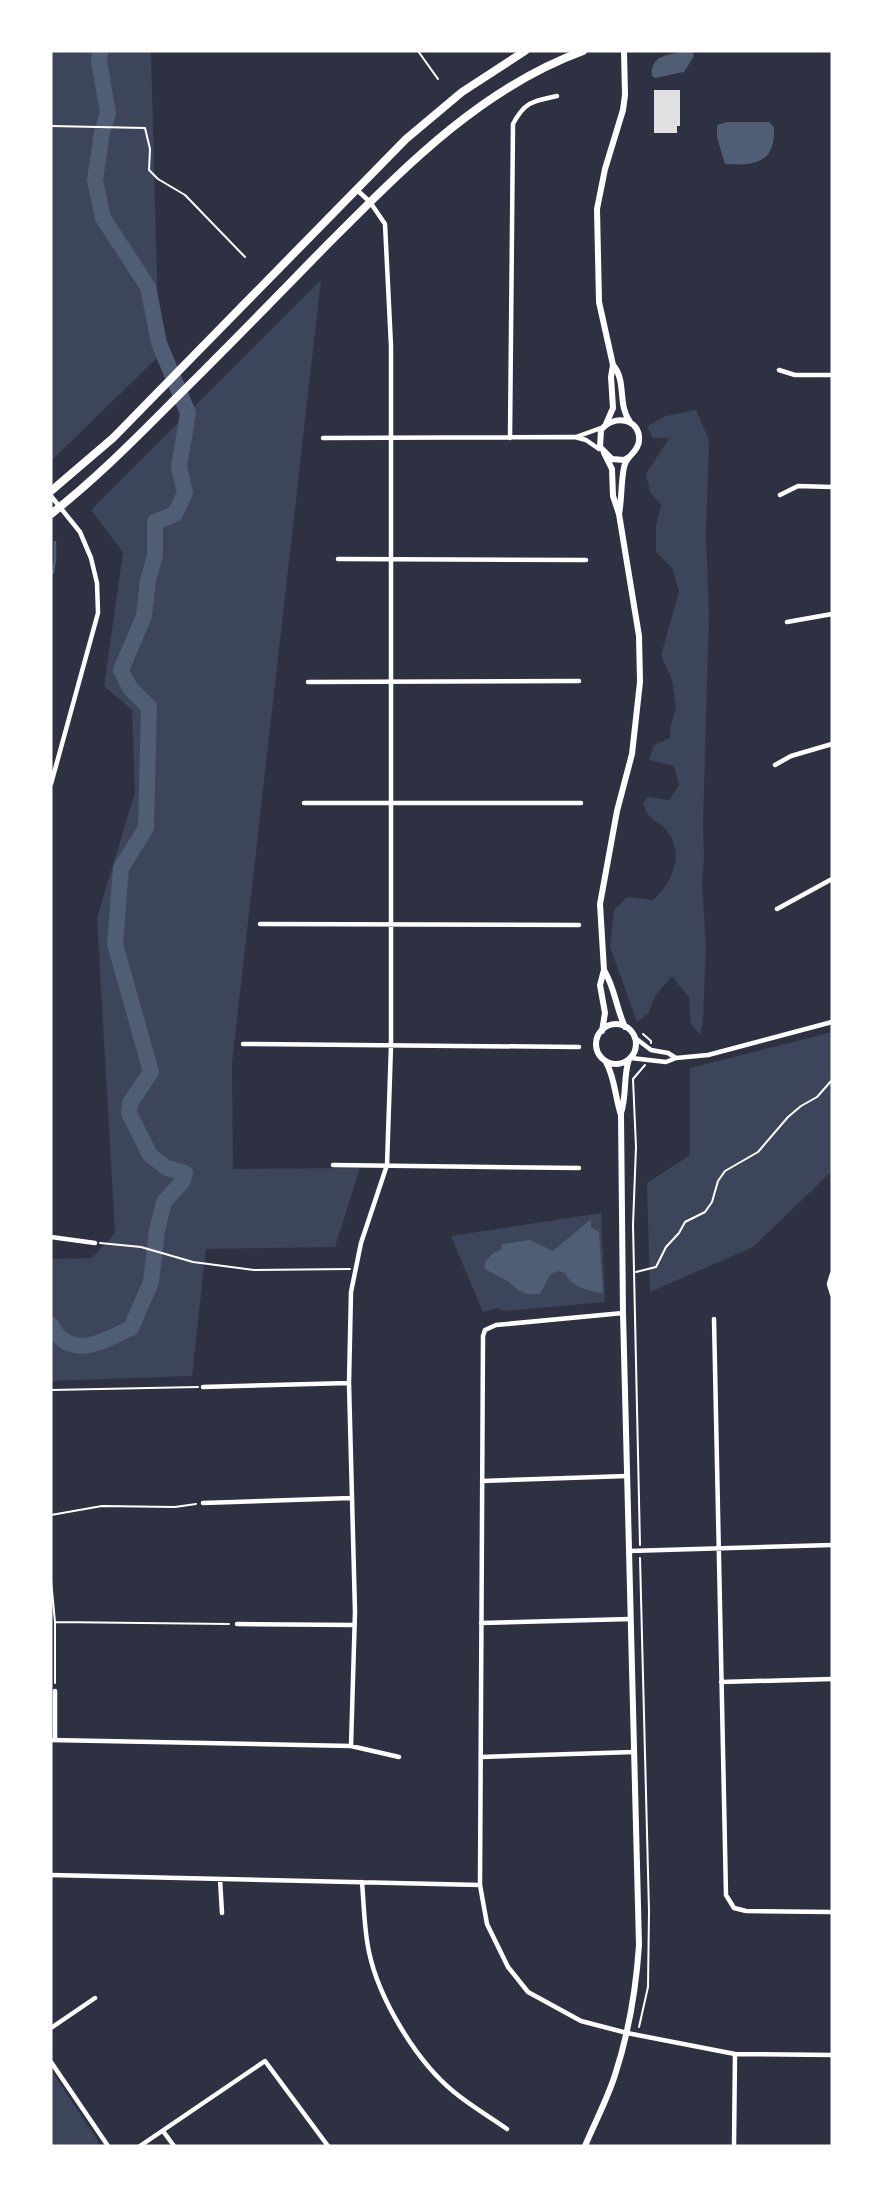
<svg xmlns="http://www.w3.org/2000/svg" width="883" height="2197" font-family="'PT Sans Narrow',sans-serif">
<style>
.green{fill:#3c4559}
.water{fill:#4f5d75}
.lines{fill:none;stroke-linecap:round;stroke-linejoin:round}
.stream{stroke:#4f5d75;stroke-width:2.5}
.river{stroke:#4f5d75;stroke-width:16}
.building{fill:#e0e0e3}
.path{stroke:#fff;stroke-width:2}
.minor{stroke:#fff;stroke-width:4.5}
.tertiary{stroke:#fff;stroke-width:6}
.primary{stroke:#fff;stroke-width:8}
</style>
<rect width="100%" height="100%" fill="#2d3142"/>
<path class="green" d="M 51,51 L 151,51 L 159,356 L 51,461 Z
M 321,280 L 232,1063 L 233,1169 L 360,1168 L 335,1247 L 206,1249 L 192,1376 L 51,1381 L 51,1259 L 92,1258 L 115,1233 L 97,918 L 135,792 L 132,710 L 104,686 L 123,552 L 91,510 Z
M 696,410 L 709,440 L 706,536 L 709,615 L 703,824 L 704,859 L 702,881 L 706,946 L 703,1021 L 700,1035 L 691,1024 L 689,998 L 672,976 L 655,996 L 648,1014 L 637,1022 L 610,947 L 614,910 L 627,897 L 653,900 C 672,883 685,854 667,831 C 656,817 649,823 643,803 L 648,797 L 669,800 L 679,785 L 674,766 L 649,760 L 654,745 L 670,738 L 670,728 L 676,707 L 672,680 L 661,655 L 679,591 L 672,568 L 656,552 L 656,526 L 661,505 L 650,492 L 646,474 L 669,438 L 653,438 L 647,426 L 666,416 Z
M 832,1032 L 832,1171 L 753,1247 L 650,1292 L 647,1183 L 690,1155 L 690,1068 Z
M 601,1213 L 605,1302 L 505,1311 L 498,1308 L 483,1312 L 451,1236 Z
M 51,2070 L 98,2141 L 98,2146 L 51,2146 Z"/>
<path class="water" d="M 685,51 L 692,51 L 694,56 L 684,72 L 655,78 L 652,76 C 650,55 668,55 685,51 Z
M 727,122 L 769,122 L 774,127 C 776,162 756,166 725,164 L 717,137 L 717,125 Z
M 591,1219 L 591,1227 L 599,1232 L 603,1293 C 588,1290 573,1289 565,1273 L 558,1271 L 550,1275 L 540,1294 C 526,1296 520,1292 510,1283 C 504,1278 493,1274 485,1269 L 485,1262 L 493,1253 L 501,1250 L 502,1244 L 530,1240 L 553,1251 Z"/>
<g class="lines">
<path class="stream" d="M 53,573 L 55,560 L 55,542"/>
<path class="river" d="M 51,1325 C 71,1362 103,1341 131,1328 L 151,1282 L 157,1230 L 164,1202 L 182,1182 L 185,1173 L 167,1168 L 150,1155 L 129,1113 L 130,1103 L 151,1072 L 115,944 L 121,868 L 146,828 L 149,707 L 130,688 L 121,670 L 144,616 L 148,580 L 155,556 L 155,522 L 175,514 L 185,493 L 179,467 L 188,413 L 159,343 L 148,287 L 103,218 L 95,180 L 102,132 L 108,113 L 99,61 L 100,51"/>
</g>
<path class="building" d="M 654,90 L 680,90 L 680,126 L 677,126 L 677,133 L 654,133 Z"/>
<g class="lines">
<path class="path" d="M 418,51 L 438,79
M 51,126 L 145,128 L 150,149 L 149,170 L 158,179 L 185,195 L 245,257
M 643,1034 L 651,1041 L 651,1043
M 100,1243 L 141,1247 L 193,1262 L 254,1270 L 350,1269
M 636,1272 L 656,1267 L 666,1247 L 679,1233 L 685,1222 L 705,1212 L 712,1202 L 718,1181 L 725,1171 L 758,1152 L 788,1117 L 801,1106 L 817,1097 L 832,1080
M 51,1390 L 198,1387
M 51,1515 L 102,1506 L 175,1507 L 196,1504
M 640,1545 L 633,1225 L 636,1147 L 633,1079 L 645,1065
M 51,1580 L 55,1622 L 55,1683
M 55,1622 L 229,1624
M 639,2027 L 648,1987 L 649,1911 L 640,1558"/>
<path class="minor" d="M 779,370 L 795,375 L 832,375
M 576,437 L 601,428
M 323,438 L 575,437 L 586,440 L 599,449
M 510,438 L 513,124 C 525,101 534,101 557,96
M 780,495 L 798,486 L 832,487
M 51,496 L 80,532 L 91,558 L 97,583 L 98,613 L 51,784
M 338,559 L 586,560
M 787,622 L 832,614
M 308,682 L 579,681
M 775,765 L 791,756 L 832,744
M 304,803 L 581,803
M 777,909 L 832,879
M 260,924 L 579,925
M 243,1044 L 579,1047
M 631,1058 L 666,1062 L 676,1058 L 668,1053 L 651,1050 L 634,1037
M 676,1058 L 708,1055 L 832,1022
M 333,1165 L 579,1168
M 51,1237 L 95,1243
M 832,1274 L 829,1284 L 832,1294
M 623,1313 L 496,1325 L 485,1330 L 483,1336 L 480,1885 L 487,1924 L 508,1967 L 528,1992 L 581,2021 L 627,2033 L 735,2054 L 832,2055
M 714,1319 L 726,1895 L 734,1908 L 746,1911 L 832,1912
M 203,1387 L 349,1383
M 482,1481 L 627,1476
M 203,1503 L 351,1498
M 629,1551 L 832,1545
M 481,1623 L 631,1619
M 237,1624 L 354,1625
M 721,1682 L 832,1679
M 55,1691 L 55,1740
M 51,1740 L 351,1746 L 399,1757
M 351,1746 L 355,1612 L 349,1383 L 351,1292 L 361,1243 L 387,1165 L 391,1046 L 391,346 L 385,224 L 370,202 L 357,190
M 481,1757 L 634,1752
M 51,1875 L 480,1885
M 220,1879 L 222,1913
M 362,1882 C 364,1905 364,1929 369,1952 C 379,1999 416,2061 454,2092 C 471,2106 490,2117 507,2129
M 51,2028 L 95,1998
M 51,2062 L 108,2146
M 163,2131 L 174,2146
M 140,2146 L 265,2061 L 328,2146
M 734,2146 L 735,2054"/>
<path class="tertiary" d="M 613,365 C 627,381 617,404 630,422
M 606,424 L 613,408 L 611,377 L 613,365 L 599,302 L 597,209 L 605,169 L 623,110 L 625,95 L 624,51
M 619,514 C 622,500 621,474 625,464 C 628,455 638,452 639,441 C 641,418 613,414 601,430 L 600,447 L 612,459 L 624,460 L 629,457
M 604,970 C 615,988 616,1008 625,1027
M596 1044a20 20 0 1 1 40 0a20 20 0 1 1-40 0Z
M 602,1031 L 605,1013 L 600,985 L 604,970 L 600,904 L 617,811 L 632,754 L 640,682 L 639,636 L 619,514 L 613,496 L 612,469 L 604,453
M 621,1113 C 627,1095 623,1077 629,1059
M 585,2146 C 595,2122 607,2100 615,2075 C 629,2032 636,1990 639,1945 L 623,1313 L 621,1115 C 615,1097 615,1078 606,1062"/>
<path class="primary" d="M 51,491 L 113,438 L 406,139 L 462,92 L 525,51
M 51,514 C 96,479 135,439 175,399 C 227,348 277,296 328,244 C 403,169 481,88 583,51"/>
</g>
<rect width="883" height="2197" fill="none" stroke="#ffffff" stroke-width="105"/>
</svg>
